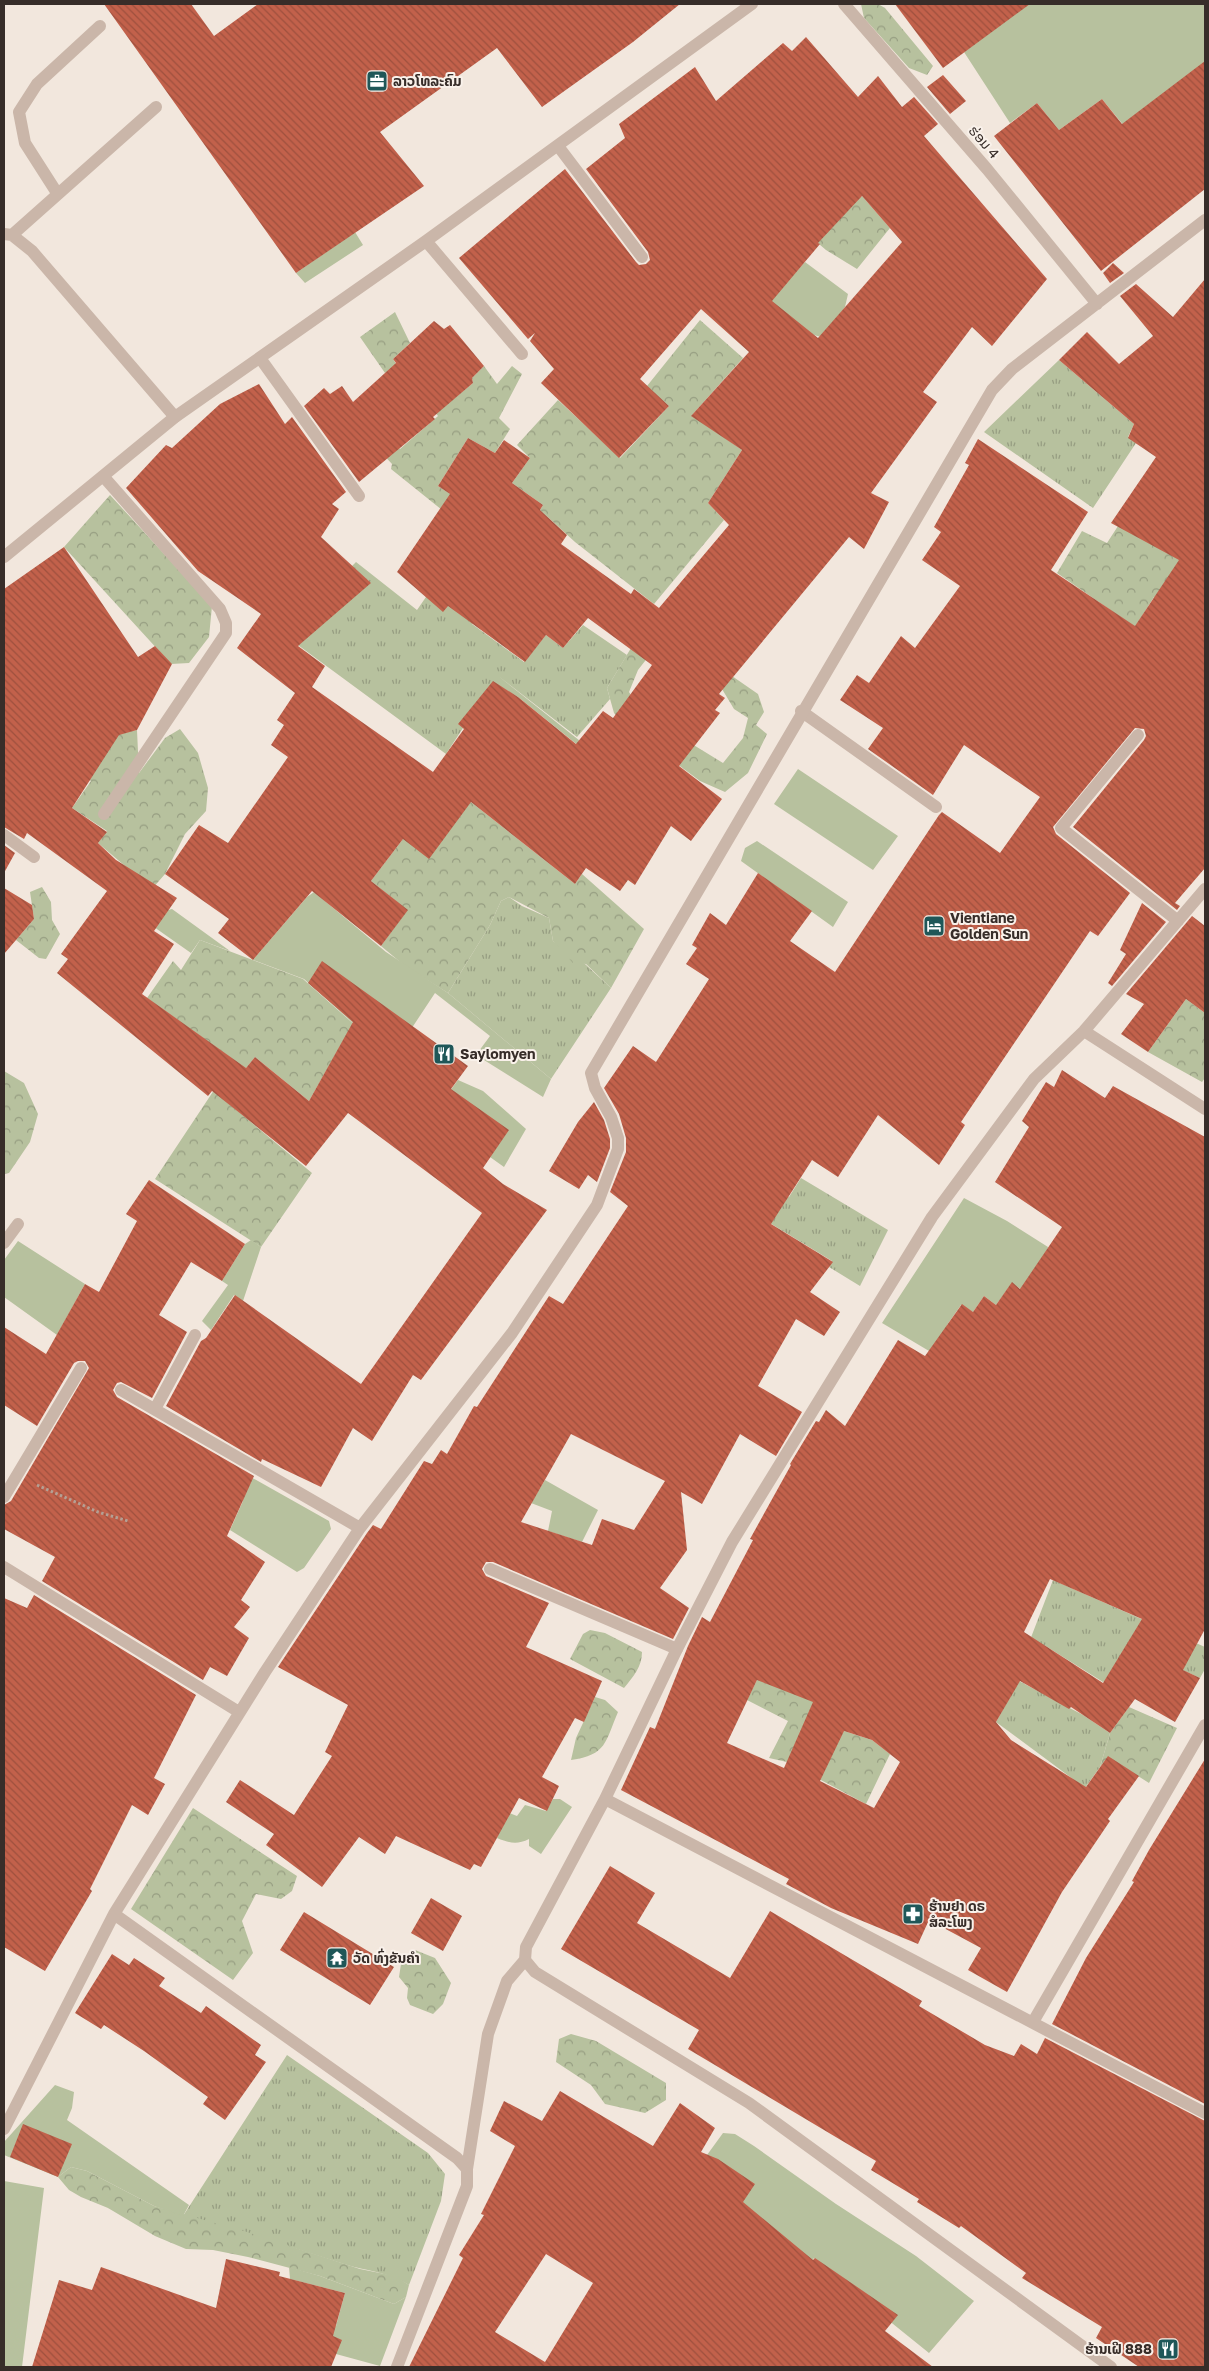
<svg xmlns="http://www.w3.org/2000/svg" width="1209" height="2371" font-family="'Golos Text','Noto Sans Lao',sans-serif">
<style>
.grass{fill:url(#grass-tufts)}
.forest{fill:url(#forest-crowns)}
.garden{fill:#b7c19e}
.building{fill:url(#building-back-hatch);fill-rule:evenodd}
.lines{fill:none;stroke-linecap:round;stroke-linejoin:round}
.path{stroke:#b5a094;stroke-width:3;stroke-dasharray:2.5 2.5;stroke-linecap:butt}
.service{stroke:#cab6a9;stroke-width:12}
.minor{stroke:#cab6a9;stroke-width:12}
.labels{text-anchor:middle;stroke-width:4;stroke-linejoin:round;paint-order:stroke}
.poi-label{font-size:14px;font-weight:bold;fill:#372d29;stroke:#f9f1ea;text-anchor:start}
.street-label{font-size:14px;fill:#372d29;stroke:#f9f1ea}
</style>
<defs>
<pattern id="grass-tufts" width="24" height="20" patternUnits="userSpaceOnUse" patternTransform="scale(1.25)"><rect width="24" height="20" fill="#b7c19e"/><path d="M3 7l-1-3M5 7V3M7 7l1-3M15 17l-1-3M17 17v-4M19 17l1-3" fill="none" stroke="#969d81"/></pattern>
<pattern id="forest-crowns" width="20" height="18" patternUnits="userSpaceOnUse" patternTransform="scale(1.25)"><rect width="20" height="18" fill="#b7c19e"/><path d="M2 6a3 3 0 1 1 6 0M12 15a3 3 0 1 1 6 0" fill="none" stroke="#969d81"/></pattern>
<pattern id="building-back-hatch" width="6" height="6" patternUnits="userSpaceOnUse" patternTransform="scale(1.25)"><rect width="6" height="6" fill="#c2614b"/><path d="M-1 5l2 2M0 0l6 6M5-1l2 2" fill="none" stroke="#9e503e"/></pattern>
</defs>
<rect width="100%" height="100%" fill="#f2e7dd"/>
<path class="grass" d="M 1059,360 L 1134,424 L 1128,437 L 1136,443 L 1093,508 L 984,432 Z
M 356,562 L 417,610 L 426,597 L 492,596 L 472,624 L 524,662 L 546,635 L 563,648 L 583,625 L 627,655 L 607,688 L 610,699 L 577,737 L 497,675 L 604,760 L 600,763 L 518,697 L 493,682 L 446,754 L 268,623 L 341,577 Z
M 509,897 L 522,906 L 549,918 L 553,941 L 585,964 L 611,988 L 551,1079 L 448,993 L 490,925 L 501,901 Z
M 801,1178 L 888,1230 L 860,1286 L 829,1267 L 832,1261 L 711,1187 L 782,1194 L 789,1197 Z
M 1053,1580 L 1205,1647 L 1205,1669 L 1200,1678 L 1158,1659 L 1103,1682 L 1044,1645 L 1017,1674 Z
M 1019,1681 L 1083,1715 L 1110,1733 L 1100,1767 L 1085,1788 L 996,1722 Z
M 287,2055 L 428,2153 L 445,2174 L 441,2201 L 409,2285 C 389,2272 366,2271 344,2264 C 290,2247 238,2229 183,2216 Z"/>
<path class="forest" d="M 861,4 L 878,4 L 885,8 L 933,66 L 927,75 L 909,68 L 864,18 Z
M 862,196 L 890,228 L 857,269 L 826,250 L 805,232 Z
M 395,312 L 410,343 L 393,359 L 398,367 L 385,373 L 360,337 Z
M 700,320 L 743,358 L 692,415 L 742,450 L 708,503 L 724,520 L 654,604 L 575,542 L 540,510 L 543,505 L 512,483 L 530,458 L 517,445 L 558,400 L 620,458 L 669,406 L 647,386 Z
M 484,366 L 497,384 L 512,366 L 522,374 L 499,418 L 510,429 L 495,453 L 468,438 L 438,486 L 464,503 L 452,518 L 391,469 L 392,464 L 379,450 L 391,440 L 400,449 L 438,416 L 433,410 L 455,398 L 473,383 L 472,378 Z
M 110,495 L 212,606 L 209,637 L 189,663 L 171,664 L 64,547 Z
M 1118,526 L 1184,545 L 1183,614 L 1154,597 L 1135,627 L 1057,573 L 1082,531 L 1107,543 Z
M 666,634 L 638,670 L 629,692 L 643,714 L 723,763 L 743,738 L 748,718 L 734,709 L 722,689 L 732,676 L 758,694 L 764,712 L 756,725 L 767,734 L 748,773 L 725,792 L 700,781 L 645,740 L 639,742 L 614,713 L 607,688 L 637,638 Z
M 180,729 L 198,753 L 208,788 L 206,811 L 185,834 L 165,874 L 152,889 L 98,843 L 107,831 L 72,808 L 91,781 L 50,748 L 137,730 L 139,773 L 165,738 Z
M 471,802 L 575,884 L 582,874 L 644,929 L 611,988 L 586,964 L 573,963 L 553,941 L 549,918 L 509,897 L 501,901 L 490,925 L 448,993 L 405,966 L 381,946 L 407,910 L 371,881 L 403,839 Z
M 42,887 L 51,902 L 52,920 L 60,934 L 46,959 L 39,958 L 16,940 L 34,919 L 30,892 Z
M 200,940 L 303,979 L 392,1058 L 343,1041 L 309,1101 L 255,1057 L 222,1098 L 312,1173 L 261,1247 L 155,1179 L 234,1060 L 147,998 L 173,961 L 181,970 Z
M 1186,999 L 1205,1013 L 1205,1078 L 1202,1082 L 1148,1052 Z
M 4,1071 L 24,1083 L 38,1114 L 30,1142 L 9,1173 L 4,1174 Z
M 590,1630 L 605,1633 L 642,1652 C 642,1667 633,1677 624,1688 L 570,1659 L 583,1634 Z
M 807,1637 L 844,1731 L 872,1740 L 890,1754 L 866,1804 L 787,1762 L 769,1758 L 788,1721 L 747,1700 L 757,1680 Z
M 595,1697 L 605,1700 L 618,1712 C 605,1742 607,1755 571,1760 L 576,1738 Z
M 1129,1707 L 1177,1728 L 1149,1783 L 1108,1757 L 1100,1767 L 1110,1733 Z
M 193,1808 L 297,1876 L 292,1891 L 281,1899 L 256,1894 L 242,1921 L 253,1953 L 233,1980 L 131,1909 Z
M 415,1950 L 435,1958 L 451,1983 L 443,2004 L 433,2014 L 410,2005 L 407,1998 L 408,1988 L 399,1977 L 401,1964 Z
M 571,2034 L 596,2041 L 666,2083 L 666,2100 L 645,2113 L 605,2104 L 591,2085 L 556,2062 L 559,2039 Z
M 71,2167 L 87,2171 L 154,2206 L 244,2231 L 360,2269 L 395,2276 L 409,2285 L 406,2297 L 394,2304 L 320,2276 L 248,2257 L 213,2250 L 186,2249 L 155,2236 L 108,2208 L 81,2197 L 69,2190 L 58,2177 Z"/>
<path class="garden" d="M 1014,4 L 1205,4 L 1205,79 L 1197,68 L 1129,132 L 1102,99 L 1059,130 L 1037,103 L 1010,123 L 964,52 L 1019,11 Z
M 355,232 L 363,245 L 305,283 L 296,273 Z
M 805,262 L 848,294 L 845,307 L 823,337 C 802,336 771,300 755,286 L 795,273 Z
M 798,769 L 898,836 L 873,870 L 774,804 Z
M 757,841 L 848,902 L 833,927 L 741,861 L 745,848 Z
M 314,892 L 386,952 L 448,993 L 551,1079 L 543,1097 L 476,1055 L 490,1036 L 435,993 L 392,1058 L 304,979 L 253,960 L 307,897 Z
M 172,909 L 230,951 L 200,940 L 191,953 L 154,927 L 161,912 Z
M 458,1080 L 483,1091 L 526,1129 L 504,1167 L 490,1157 L 444,1099 Z
M 964,1198 L 1007,1221 L 1048,1247 L 1035,1299 L 1012,1283 L 996,1305 L 984,1296 L 973,1312 L 961,1305 L 947,1325 L 961,1370 L 882,1323 Z
M 251,1240 L 261,1247 L 243,1301 L 234,1295 L 211,1330 L 202,1321 L 228,1285 L 222,1281 L 245,1244 Z
M 18,1241 L 85,1284 L 57,1335 L 4,1297 L 4,1260 Z
M 242,1472 L 329,1521 L 331,1529 L 304,1568 L 297,1572 L 230,1530 L 243,1501 L 227,1490 Z
M 545,1480 L 598,1510 L 582,1542 L 548,1531 L 552,1511 L 531,1503 Z
M 553,1799 L 560,1799 L 572,1807 L 541,1854 L 529,1846 L 529,1839 C 517,1845 509,1843 497,1838 L 507,1812 L 517,1816 L 525,1805 L 546,1811 Z
M 55,2085 L 74,2092 L 72,2108 L 67,2120 L 189,2205 L 183,2216 L 154,2206 L 87,2171 L 71,2167 L 58,2177 L 4,2155 L 4,2142 Z
M 723,2133 L 735,2134 L 754,2146 L 836,2204 L 916,2256 L 974,2301 L 929,2353 L 872,2307 L 868,2295 L 814,2258 L 770,2317 L 805,2342 L 783,2367 L 777,2367 L 749,2342 L 750,2238 L 707,2155 Z
M 4,2181 L 44,2188 L 22,2367 L 4,2367 Z
M 289,2267 L 320,2276 L 394,2304 L 406,2297 L 380,2366 L 336,2354 L 319,2330 L 336,2326 L 345,2293 L 290,2279 Z"/>
<path class="building" d="M 104,4 L 191,4 L 214,36 L 258,4 L 680,4 L 633,42 L 542,107 L 497,48 L 380,132 L 424,186 L 296,273 Z
M 895,4 L 1030,4 L 943,68 Z
M 806,37 L 858,97 L 878,76 L 902,107 L 914,97 L 938,124 L 924,136 L 1047,279 L 992,346 L 972,327 L 923,392 L 937,402 L 871,493 L 889,502 L 864,549 L 849,537 L 719,694 L 725,698 L 715,710 L 720,713 L 679,766 L 722,799 L 691,841 L 671,826 L 635,885 L 628,880 L 620,891 L 586,868 L 575,884 L 471,802 L 429,859 L 403,839 L 371,881 L 408,910 L 381,946 L 312,891 L 253,960 L 218,933 L 229,919 L 165,874 L 199,825 L 228,843 L 288,757 L 271,745 L 284,725 L 277,720 L 295,693 L 237,648 L 261,614 L 198,571 L 126,488 L 166,445 L 172,448 L 220,404 L 259,384 L 285,424 L 292,417 L 346,492 L 332,504 L 339,509 L 321,537 L 371,583 L 298,646 L 325,666 L 312,687 L 433,772 L 464,729 L 458,724 L 493,681 L 518,697 L 576,744 L 603,711 L 613,718 L 652,665 L 588,618 L 563,648 L 546,635 L 525,662 L 448,606 L 443,612 L 397,572 L 450,494 L 438,486 L 468,438 L 495,453 L 504,440 L 530,458 L 512,483 L 543,505 L 540,510 L 567,535 L 561,544 L 631,594 L 634,589 L 659,608 L 729,525 L 708,503 L 742,450 L 691,416 L 749,352 L 701,309 L 640,379 L 669,406 L 619,458 L 541,383 L 554,369 L 530,341 L 535,333 L 528,339 L 459,258 L 565,169 L 636,262 L 639,265 L 646,264 L 650,260 L 648,252 L 586,169 L 625,138 L 619,124 L 695,67 L 716,101 L 783,43 L 792,51 ZM 862,196 L 902,242 L 818,338 L 772,301 L 820,244 L 818,243 Z
M 1205,61 L 1205,189 L 1101,271 L 994,136 L 1037,103 L 1059,130 L 1102,99 L 1122,124 Z
M 943,75 L 966,101 L 950,114 L 927,87 Z
M 1113,263 L 1124,273 L 1110,283 L 1103,273 Z
M 1205,279 L 1205,868 L 1175,903 L 1180,906 L 1177,910 L 1073,827 L 1144,740 L 1146,736 L 1144,729 L 1135,728 L 1053,827 L 1056,834 L 1130,893 L 1098,936 L 1090,931 L 961,1122 L 965,1125 L 939,1165 L 878,1115 L 838,1177 L 812,1160 L 771,1224 L 833,1262 L 810,1292 L 840,1312 L 824,1336 L 796,1319 L 758,1386 L 802,1412 L 776,1456 L 740,1434 L 702,1504 L 681,1492 L 687,1550 L 660,1588 L 689,1608 L 673,1639 L 493,1562 L 486,1562 L 482,1569 L 486,1576 L 549,1603 L 526,1647 L 602,1681 L 584,1722 L 575,1718 L 542,1777 L 559,1786 L 547,1811 L 519,1798 L 481,1867 L 474,1864 L 470,1870 L 396,1836 L 385,1854 L 359,1837 L 322,1887 L 266,1845 L 274,1834 L 226,1802 L 240,1780 L 294,1815 L 332,1756 L 325,1752 L 348,1705 L 278,1667 L 367,1533 L 373,1525 L 381,1529 L 424,1461 L 432,1464 L 441,1450 L 447,1454 L 474,1406 L 477,1407 L 549,1296 L 563,1304 L 628,1206 L 610,1192 L 626,1152 L 626,1138 L 619,1114 L 604,1088 L 633,1046 L 656,1062 L 709,979 L 686,964 L 697,948 L 692,945 L 710,913 L 726,925 L 758,873 L 812,911 L 790,941 L 835,972 L 939,815 L 942,812 L 1000,853 L 1040,797 L 964,745 L 933,795 L 868,749 L 883,728 L 840,700 L 857,675 L 869,683 L 901,636 L 915,648 L 960,586 L 922,560 L 941,532 L 934,527 L 969,465 L 965,463 L 978,439 L 1088,512 L 1051,570 L 1135,626 L 1179,560 L 1111,523 L 1156,457 L 1128,438 L 1134,424 L 1059,360 L 1087,332 L 1119,364 L 1153,336 L 1120,296 L 1136,284 L 1173,317 ZM 571,1434 L 665,1481 L 634,1530 L 602,1519 L 592,1545 L 521,1522 Z
M 434,321 L 444,329 L 450,325 L 484,366 L 472,378 L 473,383 L 433,417 L 435,419 L 359,482 L 304,406 L 324,388 L 330,394 L 342,386 L 353,402 L 396,363 L 393,359 Z
M 64,547 L 138,657 L 155,646 L 172,664 L 137,730 L 119,735 L 72,808 L 107,832 L 98,843 L 116,860 L 177,898 L 154,931 L 174,944 L 142,994 L 246,1068 L 255,1057 L 309,1101 L 353,1022 L 308,983 L 322,961 L 468,1066 L 451,1089 L 509,1130 L 483,1168 L 503,1184 L 547,1210 L 421,1380 L 413,1375 L 372,1441 L 353,1428 L 321,1487 L 262,1459 L 261,1462 L 166,1406 L 201,1341 L 206,1338 L 235,1295 L 361,1384 L 482,1213 L 348,1113 L 306,1166 L 212,1091 L 208,1096 L 57,973 L 68,959 L 61,954 L 107,891 L 27,833 L 24,839 L 4,827 L 4,589 Z
M 4,845 L 15,853 L 4,873 Z
M 4,888 L 32,905 L 34,919 L 4,954 Z
M 1142,903 L 1166,922 L 1112,986 L 1108,983 L 1126,954 L 1120,950 Z
M 1192,916 L 1205,926 L 1205,1013 L 1186,999 L 1148,1052 L 1121,1034 L 1144,1004 L 1126,994 Z
M 1062,1070 L 1105,1098 L 1113,1086 L 1205,1137 L 1205,1629 L 1183,1670 L 1200,1678 L 1175,1722 L 1135,1699 L 1110,1733 L 1071,1707 L 1069,1709 L 1020,1681 L 996,1722 L 1011,1740 L 1086,1787 L 1108,1756 L 1139,1776 L 1108,1819 L 1110,1821 L 1062,1892 L 1007,1992 L 968,1970 L 981,1948 L 929,1920 L 918,1944 L 831,1908 L 786,1884 L 789,1879 L 621,1790 L 650,1727 L 655,1729 L 688,1646 L 702,1617 L 710,1622 L 753,1540 L 750,1539 L 791,1465 L 790,1464 L 816,1421 L 819,1422 L 826,1410 L 845,1426 L 898,1340 L 925,1356 L 962,1304 L 973,1312 L 984,1296 L 996,1305 L 1012,1282 L 1020,1289 L 1062,1227 L 995,1182 L 1029,1127 L 1022,1121 L 1046,1082 L 1054,1087 ZM 1050,1579 L 1142,1619 L 1103,1683 L 1024,1632 ZM 757,1680 L 813,1702 L 784,1768 L 727,1743 ZM 844,1731 L 872,1740 L 900,1762 L 874,1808 L 820,1781 Z
M 594,1102 L 604,1120 L 610,1139 L 610,1148 L 597,1182 L 588,1175 L 579,1189 L 549,1171 L 578,1122 Z
M 149,1180 L 245,1244 L 222,1281 L 191,1262 L 159,1315 L 187,1332 L 152,1398 L 121,1382 L 117,1383 L 113,1390 L 117,1397 L 254,1476 L 227,1536 L 265,1562 L 241,1600 L 250,1607 L 234,1627 L 249,1638 L 227,1676 L 210,1667 L 203,1680 L 42,1581 L 55,1557 L 4,1529 L 4,1505 L 11,1501 L 89,1368 L 85,1361 L 78,1361 L 74,1363 L 37,1426 L 4,1405 L 4,1327 L 46,1354 L 85,1284 L 99,1292 L 137,1221 L 126,1214 Z
M 34,1595 L 196,1695 L 154,1778 L 165,1784 L 148,1815 L 132,1805 L 90,1889 L 92,1891 L 45,1971 L 4,1947 L 4,1598 L 27,1608 Z
M 1205,1759 L 1205,2104 L 1052,2024 L 1086,1958 L 1134,1882 L 1132,1881 L 1149,1850 Z
M 610,1866 L 655,1893 L 637,1923 L 730,1978 L 770,1911 L 922,2001 L 919,2006 L 985,2045 L 1014,2056 L 1021,2044 L 1037,2054 L 1045,2038 L 1205,2121 L 1205,2367 L 1139,2367 L 1096,2338 L 1102,2327 L 1022,2278 L 1026,2273 L 961,2226 L 959,2228 L 917,2202 L 919,2199 L 871,2170 L 876,2161 L 688,2049 L 699,2030 L 561,1949 Z
M 431,1898 L 462,1916 L 443,1951 L 411,1933 Z
M 304,1912 L 394,1967 L 370,2005 L 280,1950 Z
M 112,1954 L 129,1965 L 134,1958 L 165,1978 L 159,1986 L 201,2013 L 206,2006 L 261,2045 L 255,2055 L 266,2062 L 225,2120 L 203,2104 L 208,2097 L 144,2051 L 104,2025 L 101,2029 L 75,2013 Z
M 560,2091 L 653,2146 L 680,2103 L 715,2128 L 701,2152 L 718,2159 L 755,2184 L 743,2202 L 813,2260 L 815,2258 L 898,2315 L 885,2331 L 933,2367 L 409,2367 L 463,2258 L 459,2255 L 484,2215 L 481,2214 L 515,2146 L 490,2131 L 504,2101 L 542,2121 ZM 546,2254 L 593,2283 L 545,2362 L 495,2332 Z
M 23,2124 L 72,2144 L 58,2177 L 10,2157 Z
M 226,2259 L 280,2272 L 279,2276 L 345,2293 L 333,2336 L 342,2340 L 331,2367 L 32,2367 L 59,2280 L 92,2290 L 101,2267 L 216,2308 Z"/>
<g class="lines">
<path class="path" d="M 37,1485 L 98,1512 L 128,1521"/>
<path class="service" d="M 57,193 L 25,143 L 19,112 L 37,84 L 100,26
M 4,234 L 12,235 L 32,251 L 175,417
M 12,235 L 156,107
M 801,711 L 936,807
M 4,1243 L 18,1224
M 490,1569 L 677,1649"/>
<path class="minor" d="M 844,4 L 987,169 L 1097,304
M 558,146 L 642,257
M 426,241 L 522,354
M 260,358 L 359,496
M 103,476 L 220,609 L 226,623 L 226,633 L 104,814
M 4,557 L 175,417 L 426,241 L 752,4
M 1138,735 L 1061,828 L 1178,921
M 4,835 L 34,857
M 1084,1031 L 1205,1109
M 121,1390 L 360,1528
M 155,1409 L 195,1335
M 4,1497 L 81,1368
M 4,1567 L 239,1712
M 605,1799 L 1205,2113
M 114,1914 L 457,2158 L 467,2169
M 525,1960 L 535,1972 L 749,2103 L 1111,2367
M 1033,2022 L 1205,1725
M 4,2129 L 114,1914 L 265,1672 L 360,1528 L 512,1333 L 597,1205 L 618,1149 L 618,1138 L 611,1117 L 595,1088 L 591,1073 L 992,390 L 1012,369 L 1205,220
M 397,2367 L 467,2186 L 467,2169 L 488,2034 L 507,1981 L 525,1960 L 526,1947 L 605,1799 L 677,1649 L 732,1542 L 932,1217 L 1034,1079 L 1084,1031 L 1205,889"/>
</g>
<defs>
<g id="office-square" transform="scale(1.125)"><rect x="-9" y="-9" width="18" height="18" rx="4" fill="#1f5758" stroke="#f9f1ea"/><path d="M-6-3h4V-5.5h4V-3h4V5H-6ZM-1-4.5V-3h2v-1.5ZM-6 0V1H6V0Z" fill="#fff"/></g>
<g id="hotel-square" transform="scale(1.125)"><rect x="-9" y="-9" width="18" height="18" rx="4" fill="#1f5758" stroke="#f9f1ea"/><path d="M-6-4.5h1.5V1H6V5H4.5V3h-9V5H-6ZM-4 0a1.8 1.8 0 1 1 3.6 0ZM.5 0V-2.5h3Q6-2.5 6 0Z" fill="#fff"/></g>
<g id="restaurant-square" transform="scale(1.125)"><rect x="-9" y="-9" width="18" height="18" rx="4" fill="#1f5758" stroke="#f9f1ea"/><path d="M-5-6h1v4h1v-4h1v4h1v-4h1v5L-1.5 .5V6h-2V.5L-5-1ZM5-6V6H3V1.5H1.5Q1.5-4 5-6Z" fill="#fff"/></g>
<g id="pharmacy-square" transform="scale(1.125)"><rect x="-9" y="-9" width="18" height="18" rx="4" fill="#1f5758" stroke="#f9f1ea"/><path d="M-2-6h4v4h4v4h-4v4h-4v-4h-4v-4h4Z" fill="#fff"/></g>
<g id="temple-square" transform="scale(1.125)"><rect x="-9" y="-9" width="18" height="18" rx="4" fill="#1f5758" stroke="#f9f1ea"/><path d="M0-6L5-2H3V0L6.5 2.5H4V6H1.5V3h-3V6H-4V2.5H-6.5L-3 0V-2H-5Z" fill="#fff"/></g>
</defs>
<g fill-rule="evenodd">
<use href="#office-square" x="377" y="81"/>
<use href="#hotel-square" x="934" y="926"/>
<use href="#restaurant-square" x="444" y="1054"/>
<use href="#pharmacy-square" x="913" y="1914"/>
<use href="#temple-square" x="337" y="1958"/>
<use href="#restaurant-square" x="1168" y="2349"/>
</g>
<g class="labels">
<g class="poi-label">
<text x="393" y="86">ລາວໂທລະຄົມ</text>
<text x="950" y="923">Vientiane<tspan x="950" dy="16">Golden Sun</tspan></text>
<text x="460" y="1059">Saylomyen</text>
<text x="929" y="1911">ຮ້ານຢາ ດຣ<tspan x="929" dy="16">ສໍລະໂພງ</tspan></text>
<text x="353" y="1963">ວັດ ທົ່ງຂັນຄຳ</text>
<text x="1152" y="2354" text-anchor="end">ຮ້ານເຝີ 888</text>
</g>
<g class="street-label">
<text transform="translate(984 142) rotate(49)" y="5">ຮ່ອມ 4</text>
</g>
</g>
<rect width="1209" height="2371" fill="none" stroke="#372d29" stroke-width="10"/>
</svg>
